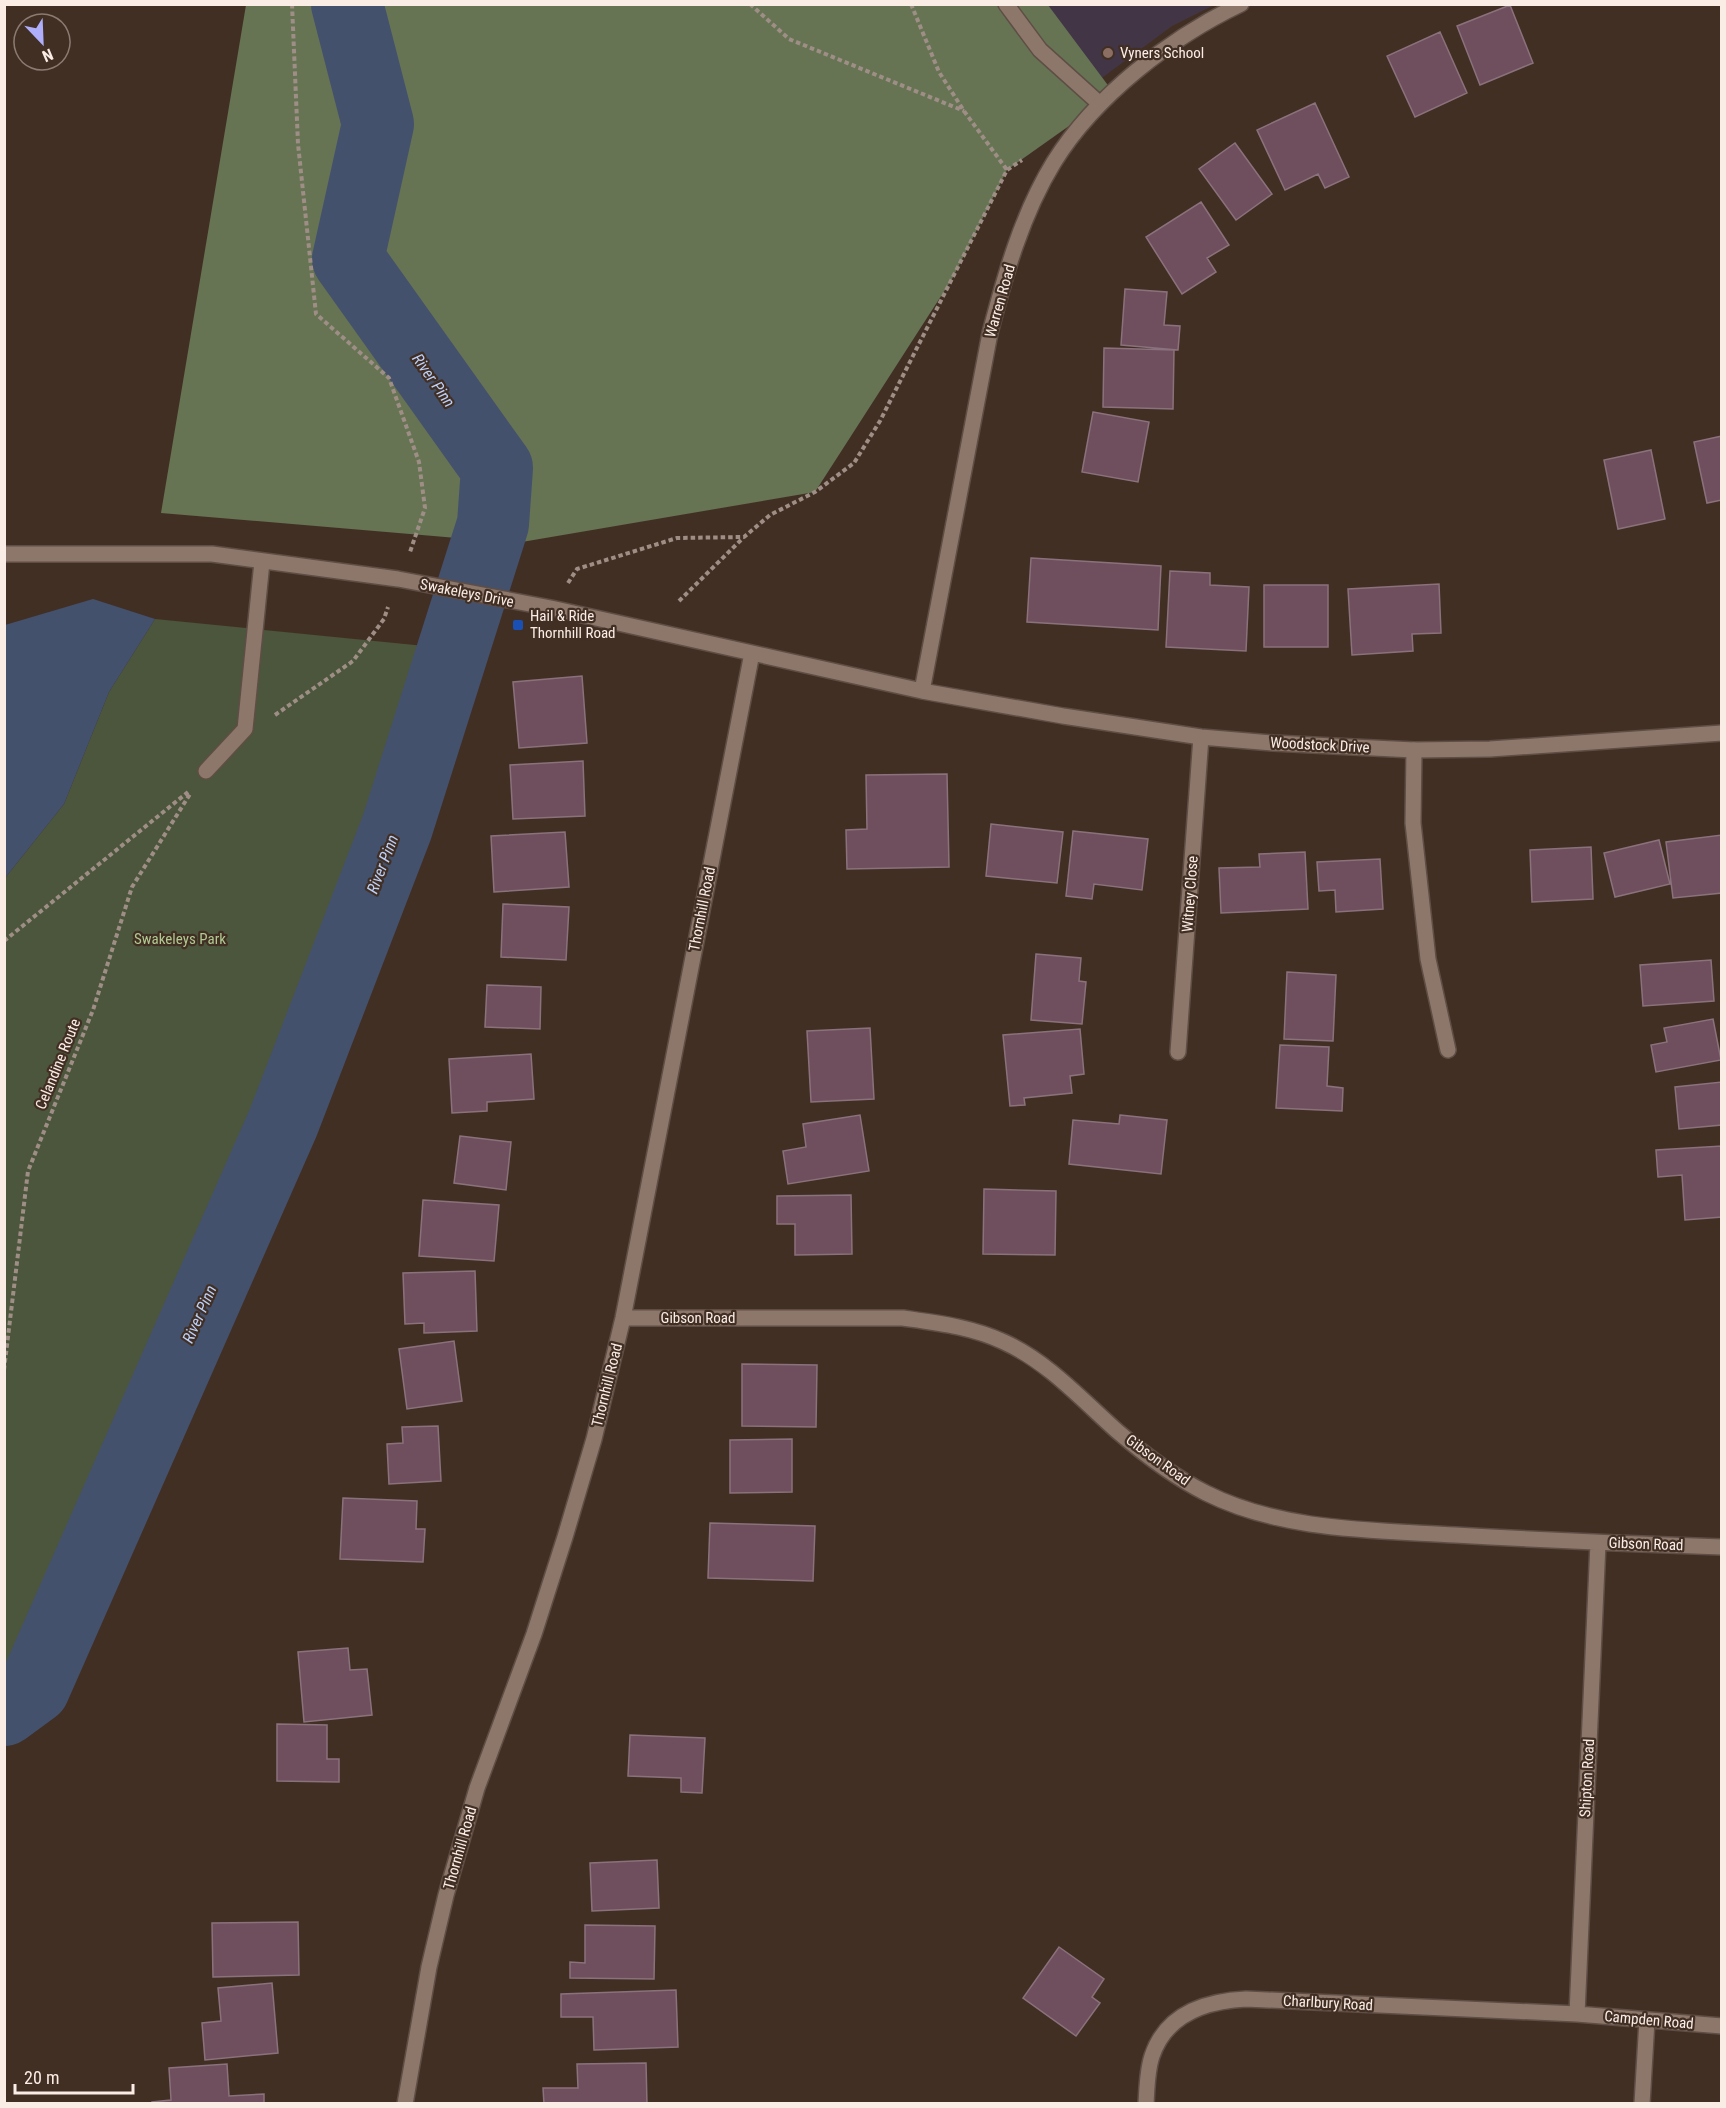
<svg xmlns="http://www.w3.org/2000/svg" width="1726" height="2108" font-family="'Roboto Condensed',sans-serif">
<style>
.education{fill:#423646}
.green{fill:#4b563c}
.forest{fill:#667454}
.water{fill:#44516d}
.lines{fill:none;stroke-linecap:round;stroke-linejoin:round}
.river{stroke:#44516d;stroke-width:72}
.building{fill:#6f4e5d;stroke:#8a727c;stroke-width:1.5}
.service-casing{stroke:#5f4e45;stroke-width:18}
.minor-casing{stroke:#5f4e45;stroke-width:18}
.path{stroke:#9e8e85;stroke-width:4;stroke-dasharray:4.5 3;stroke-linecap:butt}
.service{stroke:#8d776b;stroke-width:15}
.minor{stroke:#8d776b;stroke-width:15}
.education-dot{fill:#8d6e63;stroke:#422f24;stroke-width:2}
.transit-dot{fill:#1a4fb4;stroke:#422f24;stroke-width:2}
.labels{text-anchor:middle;stroke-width:4.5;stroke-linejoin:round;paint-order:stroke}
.poi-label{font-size:15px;fill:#faede6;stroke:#422f24;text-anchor:start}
.street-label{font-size:15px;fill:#faede6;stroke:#422f24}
.park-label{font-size:15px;fill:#b0c991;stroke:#422f24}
.water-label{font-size:16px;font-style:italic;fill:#bbd0fb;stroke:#422f24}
</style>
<rect width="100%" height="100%" fill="#422f24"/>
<path class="education" d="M 1045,5 L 1214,5 L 1172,26 L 1099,80 Z"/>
<path class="green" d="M 155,619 L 475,651 L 401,853 L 291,1137 L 208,1361 L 84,1621 L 5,1700 L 5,878 L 64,804 L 109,692 Z"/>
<path class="forest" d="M 246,5 L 1048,5 L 1113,92 L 1100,104 L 1007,170 L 952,279 L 815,492 L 516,543 L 161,513 Z"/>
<path class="water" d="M 93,599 L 155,619 L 109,692 L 64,804 L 5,878 L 5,625 Z"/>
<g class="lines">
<path class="river" d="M 4,1710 L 34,1688 L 283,1123 L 397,827 L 493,524 L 497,468 L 348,259 L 378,124 L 347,4"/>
</g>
<path class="building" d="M 1510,5 L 1533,63 L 1480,85 L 1457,26 Z
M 1440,32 L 1467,93 L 1415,117 L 1387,56 Z
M 1315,103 L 1349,177 L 1325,188 L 1318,174 L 1285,190 L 1257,130 Z
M 1235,143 L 1272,194 L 1236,220 L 1199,169 Z
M 1201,202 L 1229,245 L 1207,258 L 1216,272 L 1182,294 L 1146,237 Z
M 1125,289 L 1167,292 L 1164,325 L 1180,326 L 1178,350 L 1121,345 Z
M 1104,348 L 1174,350 L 1173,409 L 1103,407 Z
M 1093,412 L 1149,422 L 1138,482 L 1082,472 Z
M 1722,436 L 1722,500 L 1707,503 L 1694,442 Z
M 1651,450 L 1665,519 L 1618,529 L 1604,460 Z
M 1031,558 L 1161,566 L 1158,630 L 1027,622 Z
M 1170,571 L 1210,573 L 1210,585 L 1249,587 L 1246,651 L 1166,647 Z
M 1439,584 L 1441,633 L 1412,634 L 1413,651 L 1352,655 L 1348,589 Z
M 1264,585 L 1328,585 L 1328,647 L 1264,647 Z
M 582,676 L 587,743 L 519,748 L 513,682 Z
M 583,761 L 585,816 L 513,819 L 510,765 Z
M 947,774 L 949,867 L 847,869 L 846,830 L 867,829 L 866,775 Z
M 991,824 L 1063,832 L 1057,883 L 986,876 Z
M 1073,831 L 1148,839 L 1142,890 L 1094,884 L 1092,899 L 1066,896 Z
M 565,832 L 569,887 L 494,892 L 491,836 Z
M 1722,835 L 1722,893 L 1673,898 L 1666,842 Z
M 1659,840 L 1670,884 L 1615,897 L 1604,853 Z
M 1591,847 L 1593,899 L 1532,902 L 1530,850 Z
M 1305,852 L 1308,909 L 1221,913 L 1219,868 L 1260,867 L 1259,854 Z
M 1380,859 L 1383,909 L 1336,912 L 1335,890 L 1319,891 L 1317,862 Z
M 503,904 L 569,907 L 566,960 L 501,957 Z
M 1036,954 L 1081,958 L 1079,981 L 1086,982 L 1082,1024 L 1031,1020 Z
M 1711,960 L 1714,1001 L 1643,1006 L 1640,965 Z
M 1287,972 L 1336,975 L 1333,1041 L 1284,1039 Z
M 487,985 L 541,987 L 540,1029 L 485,1027 Z
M 1713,1019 L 1721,1060 L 1656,1072 L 1651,1045 L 1667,1042 L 1664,1028 Z
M 870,1028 L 874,1099 L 811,1102 L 807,1031 Z
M 1080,1029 L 1084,1074 L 1070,1076 L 1072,1093 L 1024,1098 L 1025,1105 L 1010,1106 L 1003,1035 Z
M 1280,1045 L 1329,1047 L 1327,1086 L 1343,1088 L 1342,1111 L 1276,1108 Z
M 531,1054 L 534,1099 L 487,1102 L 487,1111 L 452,1113 L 449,1059 Z
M 1722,1082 L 1722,1125 L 1679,1129 L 1675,1087 Z
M 860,1115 L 869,1171 L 788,1184 L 783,1151 L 806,1147 L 803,1124 Z
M 1120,1115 L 1167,1120 L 1161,1174 L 1069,1164 L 1073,1120 L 1119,1124 Z
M 460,1136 L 511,1142 L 506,1190 L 454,1183 Z
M 1722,1146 L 1722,1217 L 1685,1220 L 1682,1175 L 1658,1177 L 1656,1150 Z
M 984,1189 L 1056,1191 L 1055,1255 L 983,1254 Z
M 851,1195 L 852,1254 L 795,1255 L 795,1224 L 777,1224 L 777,1196 Z
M 423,1200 L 499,1205 L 494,1261 L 419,1256 Z
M 475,1271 L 477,1331 L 424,1333 L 424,1323 L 405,1324 L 403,1273 Z
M 454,1341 L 462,1401 L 407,1409 L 399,1349 Z
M 742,1364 L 817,1365 L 816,1427 L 742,1426 Z
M 438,1426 L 441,1481 L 389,1484 L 387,1444 L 403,1443 L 402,1427 Z
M 792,1439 L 792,1492 L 730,1493 L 730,1440 Z
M 343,1498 L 417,1501 L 416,1529 L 425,1529 L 423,1562 L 340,1559 Z
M 710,1523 L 815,1526 L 813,1581 L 708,1578 Z
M 348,1648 L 350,1670 L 367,1669 L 372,1715 L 304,1722 L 298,1652 Z
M 277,1724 L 327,1725 L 327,1759 L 339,1759 L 339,1782 L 277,1781 Z
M 630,1735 L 705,1738 L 702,1793 L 681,1792 L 681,1778 L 628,1776 Z
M 657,1860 L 659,1908 L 592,1911 L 590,1863 Z
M 298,1922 L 299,1975 L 213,1977 L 212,1923 Z
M 585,1925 L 655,1926 L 654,1979 L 570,1978 L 570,1962 L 585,1963 Z
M 1059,1947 L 1104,1979 L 1092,1997 L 1100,2003 L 1076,2036 L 1023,1998 Z
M 272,1983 L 278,2053 L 205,2060 L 202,2023 L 221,2021 L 218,1988 Z
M 676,1990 L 678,2047 L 594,2050 L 593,2017 L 561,2017 L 561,1994 Z
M 646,2063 L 647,2104 L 544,2104 L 543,2088 L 578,2088 L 577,2064 Z
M 227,2064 L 229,2096 L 264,2094 L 264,2104 L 152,2104 L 152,2102 L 171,2100 L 169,2068 Z"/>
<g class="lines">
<g class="service-casing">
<path id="service" d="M 1006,4 L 1040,50 L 1100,104
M 1414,750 L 1413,823 L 1428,959 L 1448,1050
M 206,771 L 245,729 L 262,562"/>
</g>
<g class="minor-casing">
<path id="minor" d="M 4,554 L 212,554 L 398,579 L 551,608 L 922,691 L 1063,716 L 1201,737 L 1273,743 L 1414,750 L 1490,749 L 1722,733
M 922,691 L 990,333 C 1005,275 1022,214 1054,162 C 1095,96 1170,38 1241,4
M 1178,1052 L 1201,737
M 623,1318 L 903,1318 C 938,1323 972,1327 1004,1342 C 1048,1362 1081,1399 1117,1431 C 1145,1455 1174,1477 1206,1493 C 1282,1531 1371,1530 1455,1535 C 1544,1540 1632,1544 1722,1547
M 1577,2014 L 1598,1543
M 405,2104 L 429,1967 L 446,1895 L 477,1788 L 534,1634 L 565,1537 L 594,1439 L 623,1318 L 752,653
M 1146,2104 C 1147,2088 1147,2071 1152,2056 C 1166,2014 1205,2001 1246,1999 L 1577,2014 L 1722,2026
M 1642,2104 L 1647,2020"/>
</g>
<path class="path" d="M 292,4 L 298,144 L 316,314 L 389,378 L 419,462 L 425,508 L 410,552
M 750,4 L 789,39 L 964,111
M 911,4 L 939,72 L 964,111 L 1007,170
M 568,583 L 577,569 L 677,538 L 744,537 L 770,515 L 815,492 L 854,463 L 880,421 L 1007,170 L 1022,160
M 679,601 L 743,538
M 275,715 L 353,661 L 384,619 L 388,607
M 4,941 L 188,792
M 4,1370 L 28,1171 L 93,1010 L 132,887 L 190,794"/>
<use href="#service" class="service"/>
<use href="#minor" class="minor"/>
</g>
<circle class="education-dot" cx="1108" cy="53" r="6"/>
<rect class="transit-dot" x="512" y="619" width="12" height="12" rx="3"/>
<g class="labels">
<g class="poi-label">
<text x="1120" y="58">Vyners School</text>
<text x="530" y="621">Hail &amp; Ride<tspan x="530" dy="17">Thornhill Road</tspan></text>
</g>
<g class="street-label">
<text transform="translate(1000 301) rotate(-74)" y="5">Warren Road</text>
<text transform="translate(467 593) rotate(11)" y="5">Swakeleys Drive</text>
<text transform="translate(1320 745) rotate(3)" y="5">Woodstock Drive</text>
<text transform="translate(1190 894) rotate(-86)" y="5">Witney Close</text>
<text transform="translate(702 909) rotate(-79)" y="5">Thornhill Road</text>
<text transform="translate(58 1064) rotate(-68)" y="5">Celandine Route</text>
<text x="698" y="1323">Gibson Road</text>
<text transform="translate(607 1385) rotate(-76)" y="5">Thornhill Road</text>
<text transform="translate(1158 1460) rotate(36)" y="5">Gibson Road</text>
<text transform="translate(1646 1544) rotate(2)" y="5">Gibson Road</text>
<text transform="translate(1587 1778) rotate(-87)" y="5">Shipton Road</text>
<text transform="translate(460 1848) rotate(-74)" y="5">Thornhill Road</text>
<text transform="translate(1328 2003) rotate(3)" y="5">Charlbury Road</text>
<text transform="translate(1649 2020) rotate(5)" y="5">Campden Road</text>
</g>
<g class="park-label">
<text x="180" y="944">Swakeleys Park</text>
</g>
<g class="water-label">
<text transform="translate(434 380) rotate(55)" y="6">River Pinn</text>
<text transform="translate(382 864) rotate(-69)" y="6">River Pinn</text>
<text transform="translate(199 1314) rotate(-66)" y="6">River Pinn</text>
</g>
</g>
<rect width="1726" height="2108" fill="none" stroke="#faede6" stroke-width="12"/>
<g transform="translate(42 42) rotate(157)"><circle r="28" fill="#422f24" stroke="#8c7b72" stroke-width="1.5"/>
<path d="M0-4.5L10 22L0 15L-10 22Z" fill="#aeaefb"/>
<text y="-9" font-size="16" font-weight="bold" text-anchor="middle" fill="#faede6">N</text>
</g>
<path d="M15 2084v9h118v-9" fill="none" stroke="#faede6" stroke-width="3"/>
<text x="24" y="2084" font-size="18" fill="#faede6" stroke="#422f24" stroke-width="4.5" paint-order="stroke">20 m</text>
</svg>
